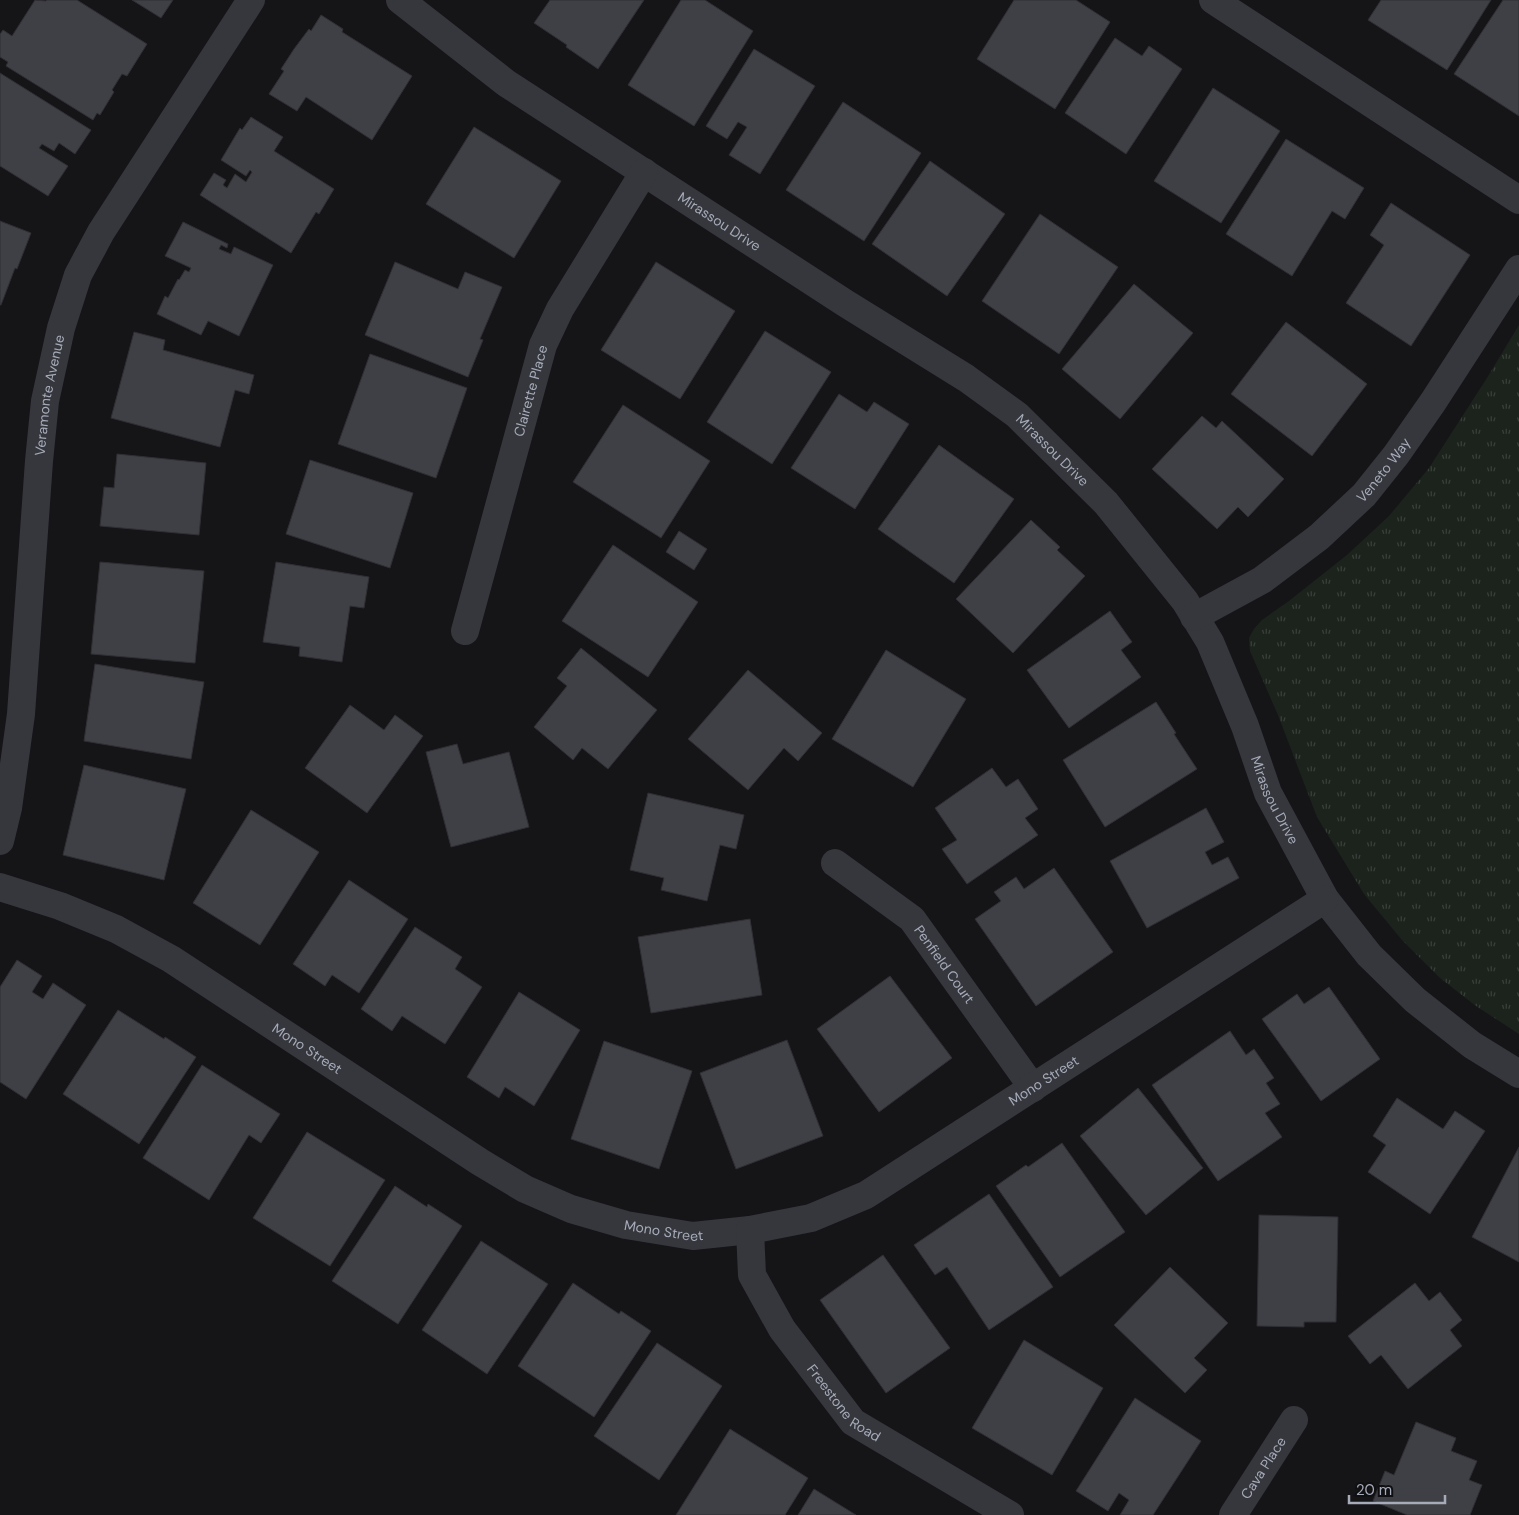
<svg xmlns="http://www.w3.org/2000/svg" width="1519" height="1515" font-family="'DM Sans',sans-serif">
<style>
.park{fill:url(#park-tufts)}
.building{fill:#3f4045;stroke:#2f2f34}
.lines{fill:none;stroke-linecap:round;stroke-linejoin:round}
.minor{stroke:#36373d;stroke-width:28}
.labels{text-anchor:middle;stroke-width:4;stroke-linejoin:round;paint-order:stroke}
.street-label{font-size:14px;fill:#a6abb9;stroke:#101013}
</style>
<defs>
<pattern id="park-tufts" width="24" height="20" patternUnits="userSpaceOnUse" patternTransform="scale(1.25)"><rect width="24" height="20" fill="#1b231c"/><path d="M3 7l-1-3M5 7V3M7 7l1-3M15 17l-1-3M17 17v-4M19 17l1-3" fill="none" stroke="#39403b"/></pattern>
</defs>
<rect width="100%" height="100%" fill="#151518"/>
<path class="park" d="M 1519,325 L 1519,1034 L 1476,1006 L 1440,978 L 1402,940 L 1364,894 L 1317,817 L 1278,715 L 1250,651 L 1249,638 L 1254,629 L 1262,620 L 1289,601 L 1347,555 L 1389,516 L 1429,468 L 1487,378 Z"/>
<path class="building" d="M 35,0 L 46,1 L 47,0 L 77,0 L 147,44 L 127,76 L 122,74 L 112,90 L 114,92 L 100,115 L 97,113 L 93,120 L 6,66 L 8,62 L 0,57 L 0,34 L 3,30 L 12,36 Z
M 132,0 L 173,0 L 161,18 Z
M 550,0 L 644,0 L 598,69 L 566,47 L 567,45 L 534,23 Z
M 681,0 L 705,0 L 753,31 L 694,126 L 628,85 Z
M 1014,0 L 1076,0 L 1110,22 L 1055,109 L 977,59 Z
M 1381,0 L 1491,0 L 1447,70 L 1368,20 Z
M 1503,0 L 1519,0 L 1519,116 L 1454,74 Z
M 321,15 L 343,29 L 342,32 L 412,76 L 372,140 L 306,97 L 297,111 L 269,94 L 284,71 L 281,69 L 294,49 L 309,29 L 311,31 Z
M 1115,38 L 1142,56 L 1149,46 L 1182,69 L 1126,154 L 1065,113 Z
M 754,49 L 815,86 L 760,174 L 729,155 L 747,127 L 738,122 L 727,139 L 706,126 Z
M 0,73 L 91,130 L 75,154 L 59,143 L 54,151 L 42,144 L 39,148 L 68,166 L 48,196 L 0,166 Z
M 1213,88 L 1280,131 L 1221,223 L 1154,181 Z
M 843,102 L 921,153 L 864,241 L 786,190 Z
M 251,117 L 283,137 L 274,151 L 334,189 L 319,214 L 316,212 L 291,253 L 200,195 L 214,173 L 226,180 L 223,185 L 227,188 L 235,174 L 246,182 L 252,172 L 250,170 L 246,176 L 221,160 L 240,128 L 242,130 Z
M 474,127 L 561,181 L 514,258 L 426,204 Z
M 1286,139 L 1364,188 L 1345,219 L 1332,211 L 1292,276 L 1226,234 Z
M 930,161 L 1005,214 L 947,296 L 872,244 Z
M 1391,203 L 1470,255 L 1411,346 L 1346,303 L 1384,245 L 1370,235 Z
M 1040,214 L 1118,267 L 1059,354 L 982,301 Z
M 0,221 L 31,233 L 17,269 L 15,268 L 1,305 L 0,305 Z
M 183,222 L 228,244 L 227,248 L 221,245 L 219,249 L 231,254 L 234,247 L 273,265 L 239,336 L 208,321 L 201,335 L 157,314 L 165,296 L 168,298 L 178,279 L 179,280 L 185,270 L 189,272 L 191,268 L 165,256 Z
M 395,262 L 458,289 L 465,272 L 502,287 L 480,339 L 483,340 L 468,377 L 365,335 Z
M 656,262 L 735,311 L 680,399 L 601,350 Z
M 1134,284 L 1193,333 L 1120,419 L 1062,369 Z
M 1286,322 L 1367,384 L 1312,456 L 1231,394 Z
M 765,331 L 831,372 L 772,464 L 707,422 Z
M 134,332 L 165,340 L 163,350 L 254,375 L 249,394 L 235,390 L 220,447 L 111,418 Z
M 370,354 L 467,388 L 436,478 L 338,444 Z
M 839,394 L 867,412 L 874,402 L 909,424 L 855,509 L 791,468 Z
M 623,405 L 710,461 L 661,538 L 573,482 Z
M 1202,416 L 1216,428 L 1222,421 L 1284,479 L 1248,517 L 1238,507 L 1217,529 L 1152,469 Z
M 939,445 L 1014,499 L 954,583 L 878,529 Z
M 117,454 L 206,463 L 199,535 L 100,526 L 104,487 L 114,488 Z
M 310,460 L 413,493 L 390,568 L 286,534 Z
M 1031,520 L 1060,547 L 1057,550 L 1085,576 L 1013,653 L 956,599 Z
M 679,531 L 707,549 L 694,570 L 666,552 Z
M 613,545 L 698,602 L 648,677 L 562,621 Z
M 100,562 L 204,571 L 195,663 L 91,654 Z
M 276,562 L 369,577 L 364,608 L 350,606 L 342,662 L 299,656 L 300,647 L 263,642 Z
M 1110,611 L 1132,642 L 1121,650 L 1141,677 L 1069,728 L 1027,670 Z
M 581,648 L 657,710 L 608,769 L 582,748 L 573,760 L 534,727 L 567,686 L 557,678 Z
M 886,650 L 966,699 L 913,787 L 832,739 Z
M 95,664 L 204,682 L 191,759 L 84,741 Z
M 748,670 L 822,733 L 798,761 L 784,748 L 748,790 L 688,739 Z
M 1156,702 L 1176,733 L 1174,734 L 1197,769 L 1105,827 L 1063,760 Z
M 350,705 L 384,730 L 395,715 L 423,736 L 367,813 L 305,768 Z
M 457,744 L 463,764 L 509,752 L 529,827 L 451,847 L 426,752 Z
M 84,765 L 186,789 L 164,880 L 63,855 Z
M 992,768 L 1006,787 L 1018,779 L 1038,809 L 1025,818 L 1038,835 L 967,884 L 942,849 L 957,840 L 935,808 Z
M 648,793 L 744,815 L 736,849 L 720,845 L 707,901 L 661,890 L 664,878 L 630,870 Z
M 1206,808 L 1224,842 L 1205,852 L 1212,865 L 1228,857 L 1239,878 L 1147,928 L 1110,861 Z
M 251,810 L 319,852 L 260,945 L 193,903 Z
M 1054,868 L 1113,952 L 1036,1006 L 975,919 L 1001,901 L 994,892 L 1016,877 L 1024,889 Z
M 349,880 L 408,919 L 359,993 L 332,975 L 325,986 L 293,964 Z
M 750,919 L 762,995 L 651,1013 L 638,937 Z
M 415,927 L 462,957 L 455,969 L 482,987 L 445,1044 L 402,1016 L 392,1031 L 361,1009 Z
M 17,960 L 42,976 L 32,992 L 43,999 L 53,983 L 86,1005 L 26,1099 L 0,1082 L 0,987 Z
M 890,976 L 952,1058 L 879,1112 L 817,1029 Z
M 1329,987 L 1380,1059 L 1321,1101 L 1262,1019 L 1297,994 L 1304,1004 Z
M 519,992 L 580,1030 L 534,1106 L 505,1087 L 499,1098 L 467,1077 Z
M 118,1010 L 164,1039 L 165,1037 L 196,1057 L 139,1144 L 63,1094 Z
M 1230,1031 L 1246,1055 L 1254,1049 L 1274,1078 L 1266,1083 L 1280,1104 L 1265,1113 L 1282,1137 L 1218,1181 L 1152,1085 Z
M 787,1040 L 823,1136 L 736,1169 L 700,1073 Z
M 604,1041 L 692,1071 L 659,1169 L 571,1139 Z
M 202,1065 L 280,1114 L 261,1143 L 249,1135 L 209,1200 L 143,1158 Z
M 1138,1088 L 1203,1168 L 1146,1215 L 1080,1136 Z
M 1397,1098 L 1443,1129 L 1455,1111 L 1485,1131 L 1430,1214 L 1368,1172 L 1386,1145 L 1373,1136 Z
M 307,1132 L 385,1180 L 330,1266 L 253,1218 Z
M 1062,1143 L 1125,1232 L 1060,1277 L 996,1186 L 1026,1165 L 1028,1167 Z
M 1519,1147 L 1519,1262 L 1472,1237 Z
M 395,1186 L 427,1207 L 428,1204 L 462,1226 L 398,1324 L 332,1281 Z
M 989,1194 L 1053,1287 L 989,1330 L 947,1267 L 935,1275 L 914,1245 Z
M 1259,1215 L 1338,1217 L 1336,1322 L 1304,1322 L 1304,1327 L 1257,1326 Z
M 481,1241 L 548,1284 L 487,1374 L 422,1330 Z
M 883,1255 L 950,1348 L 886,1393 L 820,1300 Z
M 1170,1267 L 1228,1323 L 1194,1358 L 1207,1370 L 1185,1393 L 1114,1325 Z
M 573,1283 L 619,1314 L 621,1311 L 651,1331 L 594,1417 L 518,1366 Z
M 1415,1283 L 1429,1301 L 1440,1292 L 1462,1320 L 1450,1330 L 1462,1346 L 1408,1389 L 1381,1355 L 1370,1364 L 1348,1336 Z
M 1024,1340 L 1103,1388 L 1052,1475 L 972,1428 Z
M 657,1343 L 722,1386 L 659,1480 L 594,1436 Z
M 1135,1398 L 1201,1441 L 1153,1515 L 1120,1515 L 1129,1500 L 1119,1493 L 1108,1511 L 1076,1491 Z
M 1416,1422 L 1456,1438 L 1451,1451 L 1477,1461 L 1469,1480 L 1482,1485 L 1470,1515 L 1407,1515 L 1373,1501 L 1385,1471 L 1394,1475 Z
M 730,1429 L 808,1478 L 785,1515 L 676,1515 Z
M 814,1489 L 856,1515 L 798,1515 Z"/>
<g class="lines">
<g class="minor">
<path id="s1" d="M 400,0 L 506,83 L 845,303 L 966,378 L 1017,415 L 1106,503 L 1185,601 L 1210,642 L 1245,726 L 1268,793 L 1325,899 L 1369,955 L 1415,1000 L 1472,1045 L 1519,1074"/>
<path d="M 1213,0 L 1519,200"/>
<path id="s2" d="M 1194,617 L 1262,580 L 1319,537 L 1364,495 L 1396,455 L 1433,402 L 1519,269"/>
<path id="s3" d="M 465,631 L 543,345 L 560,309 L 644,172"/>
<path id="s4" d="M 0,841 L 8,808 L 21,714 L 39,461 L 45,401 L 61,328 L 78,275 L 101,232 L 251,0"/>
<path id="s5" d="M 835,863 L 912,919 L 1033,1088"/>
<path id="s6" d="M 0,887 L 60,906 L 116,929 L 171,959 L 480,1162 L 525,1189 L 571,1209 L 626,1225 L 693,1236 L 750,1230 L 811,1218 L 866,1195 L 1325,899"/>
<path id="s7" d="M 750,1230 L 752,1275 L 782,1329 L 853,1422 L 1010,1515"/>
<path id="s8" d="M 1233,1515 L 1294,1420"/>
</g>
</g>
<g class="labels">
<g class="street-label">
<text dy="5" stroke="none"><textPath href="#s1" startOffset="389">Mirassou Drive</textPath></text>
<text dy="5" stroke="none"><textPath href="#s3" startOffset="249">Clairette Place</textPath></text>
<text dy="5" stroke="none"><textPath href="#s4" startOffset="449">Veramonte Avenue</textPath></text>
<text dy="5" stroke="none"><textPath href="#s1" startOffset="794">Mirassou Drive</textPath></text>
<text dy="5" stroke="none"><textPath href="#s2" startOffset="242">Veneto Way</textPath></text>
<text dy="5" stroke="none"><textPath href="#s1" startOffset="1214">Mirassou Drive</textPath></text>
<text dy="5" stroke="none"><textPath href="#s5" startOffset="151">Penfield Court</textPath></text>
<text dy="5" stroke="none"><textPath href="#s6" startOffset="349">Mono Street</textPath></text>
<text dy="5" stroke="none"><textPath href="#s6" startOffset="1174">Mono Street</textPath></text>
<text dy="5" stroke="none"><textPath href="#s6" startOffset="754">Mono Street</textPath></text>
<text dy="5" stroke="none"><textPath href="#s7" startOffset="204">Freestone Road</textPath></text>
<text dy="5" stroke="none"><textPath href="#s8" startOffset="56">Cava Place</textPath></text>
</g>
</g>
<path d="M1349 1495v8h96v-8" fill="none" stroke="#a6abb9" stroke-width="2.5"/>
<text x="1356" y="1495" font-size="15" fill="#a6abb9" stroke="#101013" stroke-width="4" paint-order="stroke">20 m</text>
</svg>
